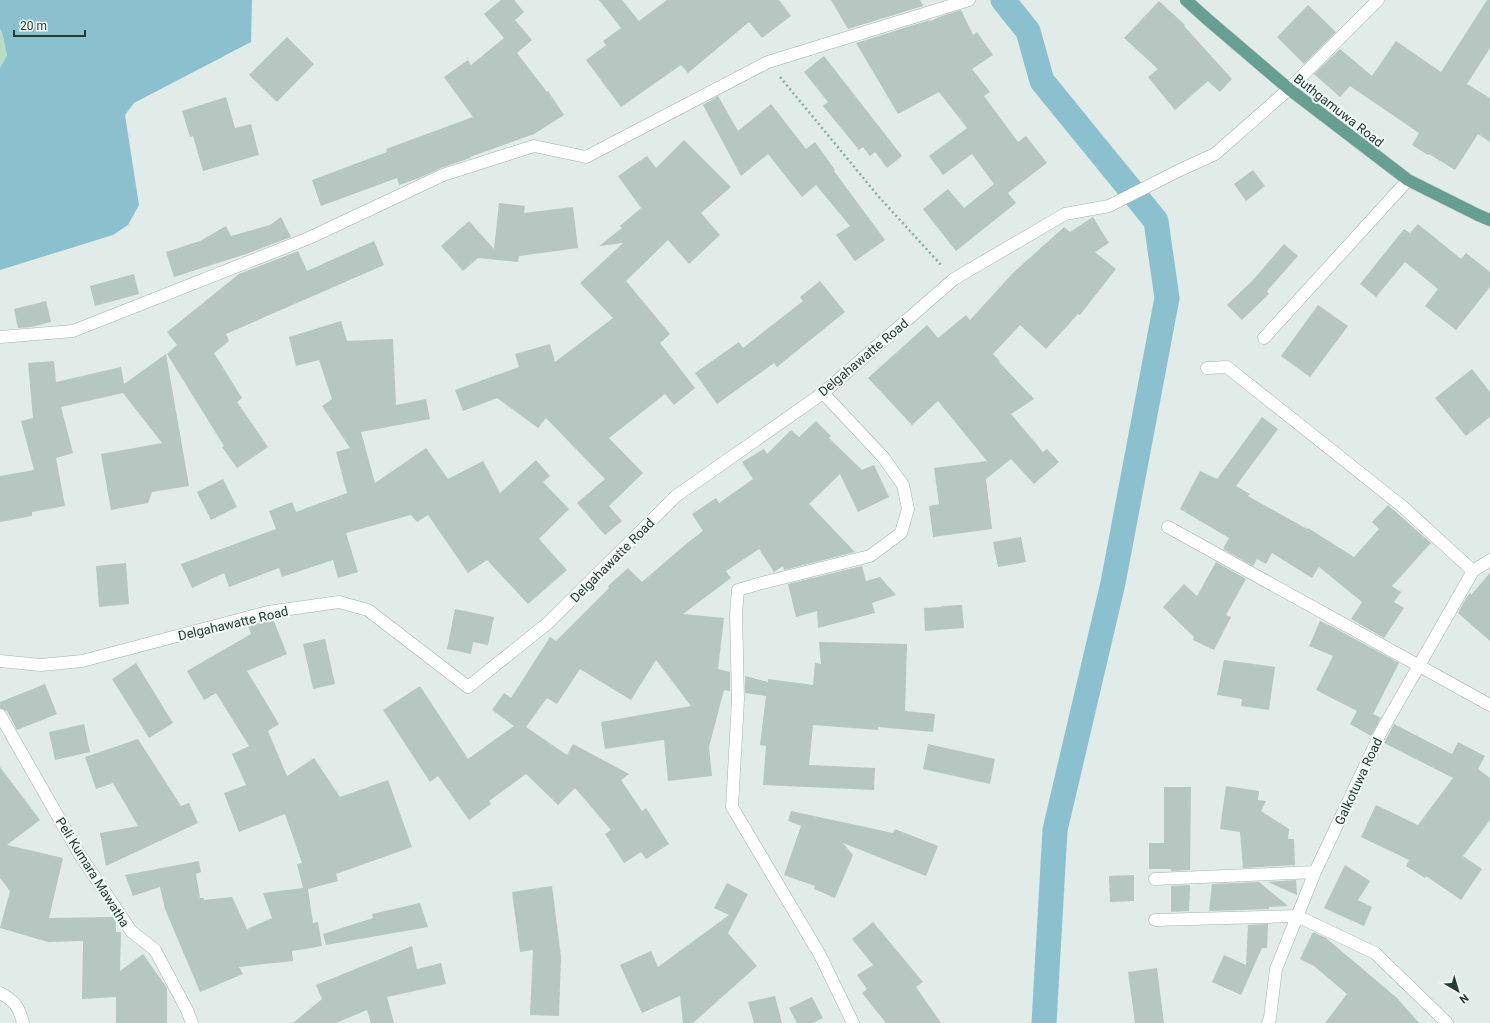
<svg xmlns="http://www.w3.org/2000/svg" width="1490" height="1023" font-family="Roboto,sans-serif">
<style>
.green{fill:#badcc5}
.water{fill:#8bc1cf}
.lines{fill:none;stroke-linecap:round;stroke-linejoin:round}
.canal{stroke:#8bc1cf;stroke-width:25}
.building{fill:#b6c6c0}
.service-casing{stroke:#a4b3ae;stroke-width:13}
.minor-casing{stroke:#a4b3ae;stroke-width:13}
.primary-casing{stroke:#c1c8c6;stroke-width:13}
.path{stroke:#82aea2;stroke-width:2.5;stroke-dasharray:2 3;stroke-linecap:butt}
.service{stroke:#fff;stroke-width:12}
.minor{stroke:#fff;stroke-width:12}
.primary{stroke:#679f93;stroke-width:12}
.labels{text-anchor:middle;stroke-width:4;stroke-linejoin:round;paint-order:stroke}
.street-label{font-size:13px;fill:#223b35;stroke:#f1f8f5}
</style>
<rect width="100%" height="100%" fill="#e1ebe7"/>
<path class="green" d="M 0,29 L 2,32 L 7,55 L 0,68 Z"/>
<path class="water" d="M 0,0 L 252,0 L 251,42 L 134,103 L 125,115 L 139,205 L 128,225 L 113,235 L 0,270 L 0,68 L 7,55 L 2,32 L 0,29 Z"/>
<g class="lines">
<path class="canal" d="M 1003,0 L 1028,31 L 1042,81 L 1156,221 L 1167,298 L 1113,583 L 1055,830 L 1044,1023"/>
</g>
<path class="building" d="M 501,0 L 514,0 L 524,12 L 515,20 L 532,40 L 517,53 L 547,92 L 548,91 L 564,115 L 534,134 L 470,157 L 470,158 L 441,168 L 419,178 L 399,185 L 397,178 L 321,206 L 312,180 L 387,152 L 386,149 L 473,117 L 444,77 L 468,60 L 471,65 L 504,38 L 484,14 Z
M 599,0 L 622,0 L 639,21 L 667,0 L 779,0 L 791,16 L 762,38 L 749,22 L 688,73 L 681,65 L 621,107 L 586,60 L 606,45 L 603,41 L 621,28 Z
M 831,0 L 920,0 L 923,6 L 848,29 Z
M 1487,0 L 1490,0 L 1490,48 L 1467,84 L 1490,98 L 1490,142 L 1478,134 L 1455,170 L 1429,154 L 1428,155 L 1412,145 L 1419,133 L 1350,86 L 1340,97 L 1314,74 L 1340,49 L 1372,76 L 1396,41 L 1441,72 Z
M 1159,1 L 1185,25 L 1184,26 L 1232,79 L 1220,92 L 1208,81 L 1175,110 L 1148,77 L 1158,69 L 1124,38 Z
M 1308,5 L 1336,32 L 1304,64 L 1277,37 Z
M 961,10 L 973,35 L 977,32 L 993,55 L 972,69 L 990,92 L 984,96 L 1018,142 L 1026,136 L 1047,163 L 1008,193 L 1016,203 L 956,251 L 923,209 L 948,189 L 964,208 L 994,184 L 972,154 L 943,175 L 929,156 L 967,128 L 939,92 L 898,114 L 856,43 L 930,20 L 931,21 L 939,17 Z
M 287,37 L 314,64 L 277,102 L 249,75 Z
M 824,56 L 902,156 L 887,168 L 875,152 L 870,156 L 863,147 L 859,150 L 823,106 L 828,102 L 804,72 Z
M 718,96 L 738,131 L 771,104 L 806,149 L 815,142 L 835,170 L 834,171 L 885,240 L 855,261 L 836,235 L 850,226 L 816,185 L 802,197 L 768,154 L 741,176 L 703,105 Z
M 226,97 L 235,128 L 251,124 L 259,155 L 203,171 L 193,136 L 190,137 L 182,111 Z
M 684,140 L 731,187 L 701,213 L 720,235 L 689,264 L 668,240 L 626,281 L 670,334 L 660,343 L 695,388 L 674,405 L 665,394 L 609,438 L 643,473 L 609,506 L 622,521 L 605,535 L 577,503 L 605,479 L 546,418 L 538,428 L 497,398 L 463,411 L 455,390 L 519,367 L 515,354 L 550,344 L 555,362 L 613,318 L 580,283 L 623,243 L 599,246 L 622,228 L 620,226 L 641,208 L 618,176 L 647,156 L 656,168 Z
M 1253,170 L 1265,186 L 1246,201 L 1234,184 Z
M 499,203 L 525,206 L 524,213 L 573,207 L 578,248 L 519,256 L 518,262 L 478,258 L 463,271 L 441,246 L 469,221 L 494,249 Z
M 281,217 L 291,237 L 249,253 L 174,277 L 166,252 L 200,241 L 226,226 L 231,236 L 270,225 Z
M 1093,217 L 1109,243 L 1095,252 L 1116,269 L 1080,315 L 1078,314 L 1046,349 L 1020,325 L 993,354 L 1000,361 L 999,362 L 1034,399 L 1011,414 L 1043,452 L 1047,449 L 1059,462 L 1034,484 L 1011,459 L 986,479 L 992,529 L 933,537 L 929,506 L 939,504 L 934,468 L 987,461 L 938,401 L 912,425 L 868,378 L 927,325 L 938,338 L 966,315 L 970,320 L 1013,273 L 1064,227 L 1070,232 Z
M 1418,224 L 1461,259 L 1466,253 L 1490,272 L 1490,287 L 1456,330 L 1425,306 L 1438,289 L 1405,262 L 1376,297 L 1360,284 L 1404,229 L 1410,233 Z
M 374,241 L 384,265 L 226,334 L 229,341 L 214,353 L 242,398 L 237,402 L 268,447 L 237,468 L 222,447 L 224,446 L 167,354 L 177,345 L 167,332 L 239,274 L 298,251 L 307,271 Z
M 1284,244 L 1298,256 L 1267,291 L 1269,294 L 1242,320 L 1227,305 L 1253,280 Z
M 134,274 L 139,294 L 95,306 L 90,286 Z
M 820,281 L 845,312 L 777,367 L 774,363 L 717,404 L 695,373 L 739,342 L 743,348 L 803,301 L 800,297 Z
M 46,301 L 51,322 L 31,327 L 18,328 L 14,309 Z
M 1318,305 L 1348,326 L 1310,377 L 1281,356 Z
M 341,321 L 347,341 L 393,339 L 396,405 L 426,399 L 430,419 L 361,432 L 375,483 L 426,448 L 448,479 L 483,461 L 500,493 L 536,460 L 550,476 L 543,482 L 569,509 L 539,539 L 567,570 L 528,604 L 487,560 L 468,573 L 428,515 L 417,522 L 411,515 L 346,533 L 358,572 L 338,578 L 333,560 L 282,577 L 279,568 L 229,587 L 224,573 L 192,588 L 181,564 L 276,529 L 269,511 L 292,502 L 296,512 L 347,493 L 336,452 L 350,448 L 322,406 L 332,399 L 319,360 L 296,366 L 289,337 Z
M 166,354 L 189,486 L 152,492 L 148,503 L 111,510 L 101,454 L 162,443 L 123,393 L 61,407 L 73,453 L 56,458 L 65,506 L 32,512 L 32,516 L 0,522 L 0,476 L 34,470 L 21,421 L 33,418 L 28,363 L 54,361 L 56,382 L 121,367 L 124,384 Z
M 1472,369 L 1490,392 L 1490,417 L 1466,436 L 1435,398 Z
M 1262,417 L 1278,429 L 1236,486 L 1250,494 L 1248,496 L 1307,529 L 1308,528 L 1354,557 L 1379,529 L 1372,522 L 1388,505 L 1431,543 L 1392,586 L 1401,592 L 1394,602 L 1404,608 L 1384,638 L 1351,619 L 1362,602 L 1319,567 L 1312,578 L 1272,553 L 1266,564 L 1257,559 L 1253,566 L 1223,549 L 1229,538 L 1180,509 L 1200,471 L 1217,479 Z
M 816,421 L 831,436 L 829,438 L 862,470 L 874,465 L 889,497 L 858,512 L 840,474 L 809,504 L 855,552 L 784,570 L 783,566 L 774,572 L 759,549 L 726,571 L 731,578 L 683,614 L 724,618 L 718,669 L 730,672 L 730,691 L 724,690 L 709,747 L 712,776 L 668,781 L 664,740 L 605,749 L 601,722 L 691,706 L 656,660 L 631,700 L 580,669 L 557,704 L 547,698 L 526,727 L 567,755 L 573,744 L 629,774 L 621,780 L 642,811 L 646,808 L 669,844 L 646,859 L 641,852 L 624,863 L 605,834 L 611,830 L 575,788 L 558,805 L 526,774 L 489,801 L 491,804 L 469,820 L 438,776 L 430,782 L 383,710 L 420,686 L 468,759 L 514,726 L 492,710 L 504,693 L 511,698 L 550,637 L 556,641 L 609,588 L 608,586 L 628,568 L 642,582 L 686,544 L 703,531 L 692,514 L 716,498 L 719,503 L 753,479 L 742,462 L 764,449 L 767,454 L 791,430 L 799,437 Z
M 223,479 L 237,507 L 211,520 L 197,492 Z
M 1021,537 L 1026,562 L 998,567 L 993,542 Z
M 1216,562 L 1246,579 L 1226,615 L 1231,617 L 1214,650 L 1193,640 L 1194,637 L 1163,607 L 1184,584 L 1197,596 Z
M 126,563 L 129,604 L 99,607 L 96,566 Z
M 862,566 L 866,581 L 880,577 L 896,595 L 872,603 L 875,613 L 818,628 L 817,611 L 796,617 L 788,584 Z
M 1490,573 L 1490,641 L 1458,613 L 1466,598 L 1470,593 L 1471,595 Z
M 962,605 L 964,628 L 925,631 L 924,608 L 941,607 L 942,609 L 941,606 Z
M 455,609 L 494,617 L 488,645 L 473,642 L 471,654 L 447,649 Z
M 273,619 L 287,654 L 247,671 L 279,724 L 268,731 L 287,776 L 314,758 L 340,797 L 388,780 L 412,847 L 336,874 L 338,881 L 308,889 L 313,923 L 318,922 L 322,946 L 292,951 L 293,961 L 239,967 L 243,974 L 200,992 L 165,909 L 160,887 L 133,896 L 125,875 L 199,861 L 201,872 L 196,874 L 200,898 L 204,898 L 204,900 L 232,897 L 247,929 L 272,918 L 263,893 L 303,888 L 297,864 L 302,863 L 285,814 L 239,832 L 224,793 L 246,785 L 232,754 L 249,746 L 216,693 L 204,700 L 187,671 L 251,634 L 248,626 Z
M 1320,621 L 1333,627 L 1399,663 L 1373,714 L 1381,718 L 1371,736 L 1350,724 L 1357,711 L 1316,690 L 1333,656 L 1309,646 Z
M 325,639 L 335,684 L 313,689 L 303,644 Z
M 819,642 L 907,644 L 905,711 L 935,714 L 933,732 L 878,727 L 878,730 L 813,725 L 809,765 L 875,768 L 874,790 L 763,785 L 766,746 L 760,745 L 766,696 L 745,693 L 745,676 L 768,682 L 768,679 L 813,685 L 815,663 L 821,664 Z
M 1224,660 L 1275,667 L 1269,710 L 1241,706 L 1242,699 L 1217,695 Z
M 136,663 L 173,723 L 149,738 L 112,679 Z
M 45,684 L 57,714 L 17,730 L 7,711 L 0,708 L 0,702 Z
M 84,724 L 90,752 L 55,760 L 49,732 Z
M 1394,724 L 1452,754 L 1458,742 L 1485,756 L 1478,769 L 1490,778 L 1490,820 L 1463,856 L 1482,869 L 1461,900 L 1426,876 L 1425,878 L 1406,866 L 1409,860 L 1361,837 L 1376,805 L 1418,825 L 1453,778 L 1384,743 Z
M 138,739 L 181,806 L 189,803 L 198,823 L 106,866 L 100,833 L 138,826 L 113,783 L 96,789 L 85,757 Z
M 928,744 L 995,759 L 990,784 L 923,769 Z
M 0,767 L 40,820 L 7,845 L 63,858 L 49,918 L 113,917 L 116,923 L 116,932 L 121,932 L 120,971 L 143,954 L 167,988 L 167,1023 L 116,1023 L 116,997 L 82,999 L 83,941 L 48,942 L 0,928 L 10,891 L 0,878 Z
M 1226,786 L 1259,791 L 1258,800 L 1266,801 L 1261,811 L 1289,829 L 1288,839 L 1294,839 L 1295,865 L 1243,868 L 1240,832 L 1220,829 Z
M 1164,787 L 1191,787 L 1190,870 L 1171,871 L 1171,869 L 1149,869 L 1149,843 L 1164,843 Z
M 791,811 L 893,833 L 895,829 L 938,846 L 926,876 L 843,843 L 853,855 L 835,898 L 814,889 L 815,886 L 784,875 L 801,826 L 788,821 Z
M 1345,865 L 1370,881 L 1358,900 L 1372,907 L 1364,926 L 1324,908 Z
M 1134,875 L 1134,901 L 1110,902 L 1109,876 Z
M 1296,880 L 1297,895 L 1268,882 Z
M 1259,882 L 1288,906 L 1269,907 L 1269,909 L 1209,911 L 1212,884 Z
M 727,883 L 748,894 L 728,933 L 757,966 L 693,1023 L 683,1023 L 680,996 L 642,1013 L 620,965 L 651,951 L 658,967 L 729,915 L 714,908 Z
M 1190,885 L 1189,911 L 1171,912 L 1171,886 Z
M 552,886 L 561,957 L 559,1016 L 530,1015 L 533,950 L 520,952 L 512,892 Z
M 420,903 L 428,927 L 326,945 L 323,934 L 373,918 L 372,914 Z
M 873,922 L 923,982 L 916,987 L 941,1023 L 886,1023 L 862,993 L 867,989 L 857,975 L 873,965 L 852,939 Z
M 1268,924 L 1267,948 L 1262,948 L 1241,995 L 1212,982 L 1224,955 L 1246,965 L 1248,925 Z
M 1313,932 L 1326,938 L 1397,998 L 1419,1023 L 1325,1023 L 1347,994 L 1314,966 L 1300,959 Z
M 412,946 L 417,969 L 441,963 L 446,984 L 387,997 L 394,1023 L 371,1023 L 367,1010 L 336,1023 L 293,1023 L 322,999 L 316,985 Z
M 1157,968 L 1164,1023 L 1135,1023 L 1128,972 Z
M 775,996 L 782,1023 L 754,1023 L 748,1002 Z
M 812,997 L 823,1018 L 813,1023 L 797,1023 L 789,1008 Z"/>
<g class="lines">
<g class="service-casing">
<path id="service" d="M 1264,338 L 1408,180"/>
</g>
<g class="minor-casing">
<path id="minor" d="M 0,337 L 73,331 L 309,238 L 443,175 L 534,146 L 586,157 L 768,62 L 969,0
M 1207,368 L 1227,367 L 1403,507 L 1473,571
M 823,393 L 883,457 L 903,485 L 908,509 L 901,533 L 870,556 L 758,584 L 738,590 L 736,614 L 738,700 L 732,807 L 820,955 L 853,1023
M 1168,527 L 1490,705
M 0,661 L 41,665 L 82,661 L 268,612 L 339,602 L 368,610 L 468,687 L 548,623 L 676,496 L 823,393 L 954,279 L 1065,214 L 1109,206 L 1178,171 L 1215,154 L 1289,89 L 1378,0
M 0,715 L 80,855 L 131,931 L 155,950 L 187,1010 L 192,1023
M 1155,879 L 1315,872
M 1155,920 L 1297,916 L 1375,953 L 1447,1023
M 0,993 C 15,1001 19,1007 23,1023
M 1268,1023 L 1270,1018 L 1276,969 L 1315,872 L 1381,732 L 1473,571 L 1490,560"/>
</g>
<g class="primary-casing">
<path id="primary" d="M 1186,0 L 1207,19 L 1289,89 L 1408,180 L 1478,215 L 1490,220"/>
</g>
<path class="path" d="M 780,77 L 879,197 L 942,266"/>
<use href="#service" class="service"/>
<use href="#minor" class="minor"/>
<use href="#primary" class="primary"/>
</g>
<g class="labels">
<g class="street-label">
<text transform="translate(1339 110) rotate(38)" y="5">Buthgamuwa Road</text>
<text transform="translate(863 357) rotate(-40)" y="5">Delgahawatte Road</text>
<text transform="translate(612 560) rotate(-45)" y="5">Delgahawatte Road</text>
<text transform="translate(233 623) rotate(-13)" y="5">Delgahawatte Road</text>
<text transform="translate(1358 781) rotate(-65)" y="5">Galkotuwa Road</text>
<text transform="translate(93 872) rotate(58)" y="5">Peli Kumara Mawatha</text>
</g>
</g>
<g transform="translate(1458 991) rotate(142)" stroke="#f1f8f5" stroke-width="3" paint-order="stroke">
<path d="M0-3L7 15L0 10L-7 15Z" fill="#223b35"/>
<text y="-6" font-size="11" font-weight="bold" text-anchor="middle" fill="#223b35">N</text>
</g>
<path d="M14 30v6h71v-6" fill="none" stroke="#223b35" stroke-width="2"/>
<text x="20" y="30" font-size="12" fill="#223b35" stroke="#f1f8f5" stroke-width="3" paint-order="stroke">20 m</text>
</svg>
